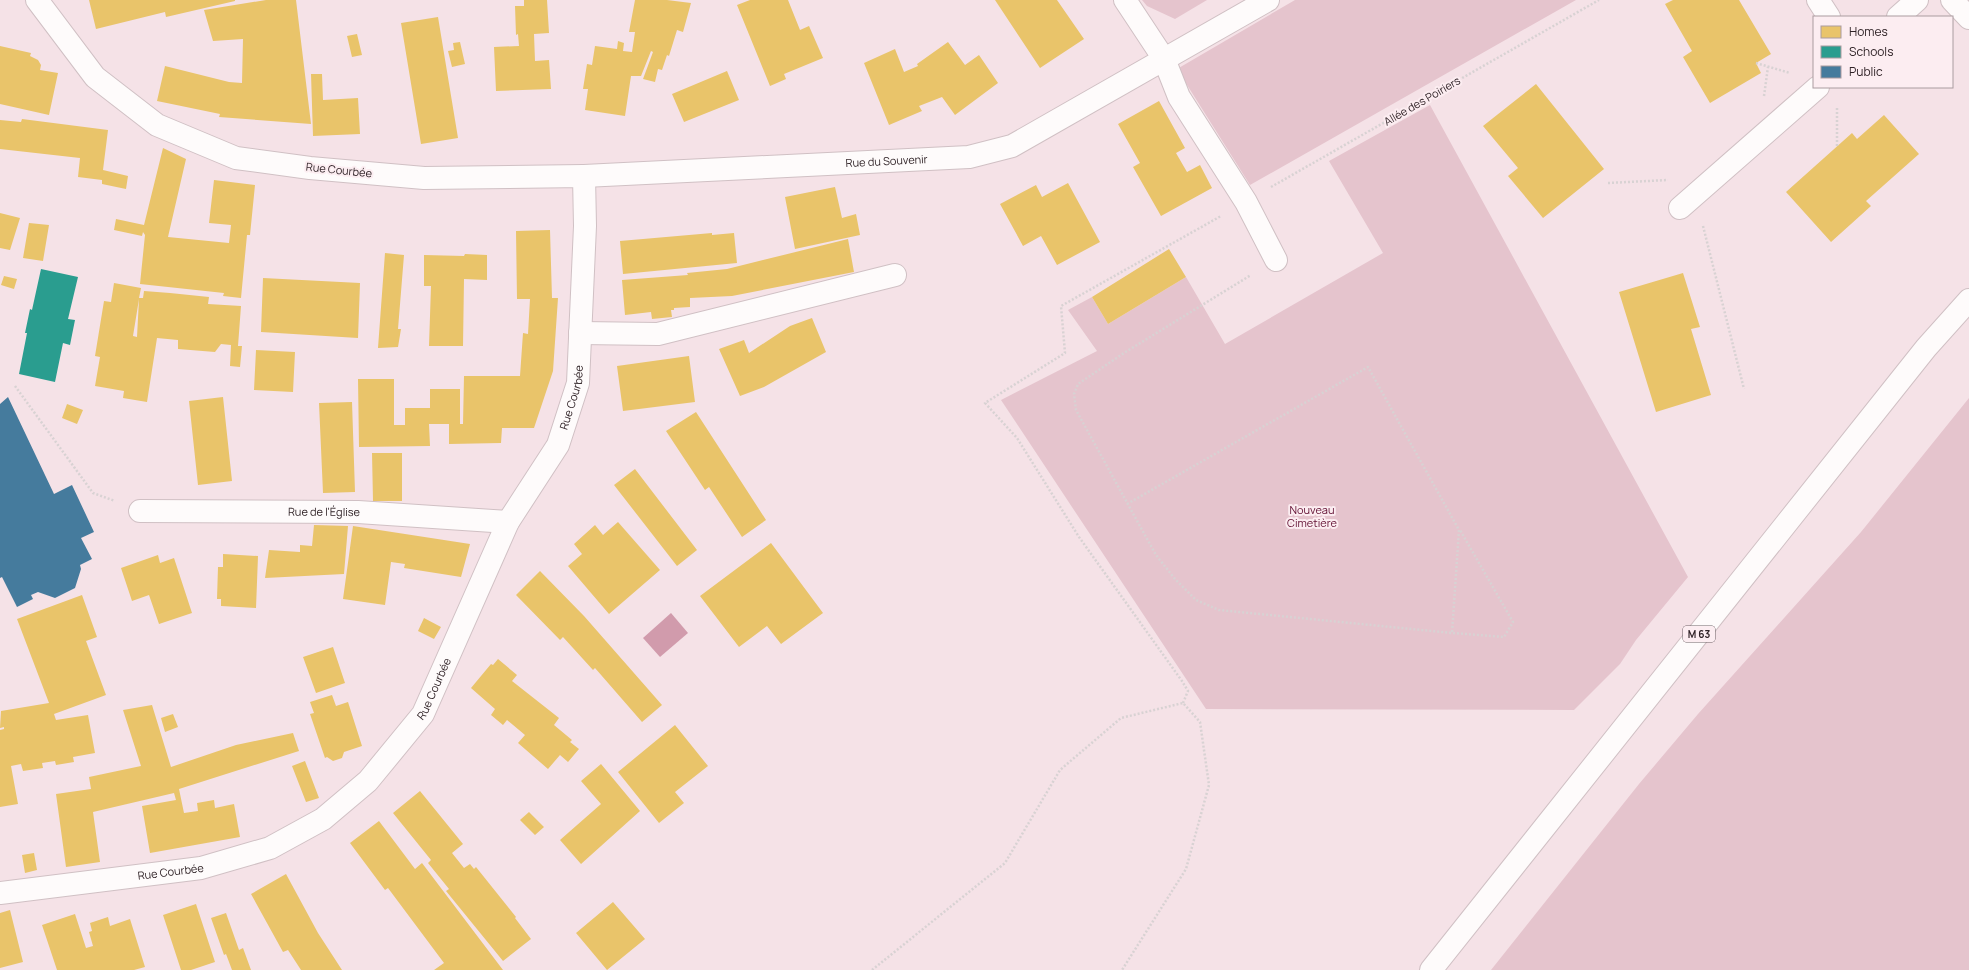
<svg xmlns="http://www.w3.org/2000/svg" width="1969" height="970" font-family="Manrope,sans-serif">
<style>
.green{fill:#e5c4cd}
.water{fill:#d19bac}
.homes{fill:#e9c46a;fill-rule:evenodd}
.schools{fill:#2a9d8f}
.public{fill:#457b9d}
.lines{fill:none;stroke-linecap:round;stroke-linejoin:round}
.minor-casing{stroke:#d0c0c4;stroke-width:24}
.major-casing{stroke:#d0c0c4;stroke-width:24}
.path{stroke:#d8d2d3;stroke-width:2.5;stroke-dasharray:2 2;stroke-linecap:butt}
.minor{stroke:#fefbfb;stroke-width:22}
.major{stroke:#fefbfb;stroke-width:22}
.labels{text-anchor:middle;stroke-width:4;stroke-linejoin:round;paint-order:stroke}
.shield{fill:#fcedf1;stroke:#6d6064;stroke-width:1}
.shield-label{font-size:10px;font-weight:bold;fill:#302327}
.street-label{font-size:11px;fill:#302327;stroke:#fcedf1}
.park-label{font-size:11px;fill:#610f32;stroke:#fcedf1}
</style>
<rect width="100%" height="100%" fill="#f5e2e7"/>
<path class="green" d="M 1142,0 L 1207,0 L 1175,19 L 1147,6 Z
M 1295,0 L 1576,0 L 1250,185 L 1177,69 Z
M 1430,105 L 1688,577 L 1636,640 L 1620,664 L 1574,710 L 1206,709 L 1001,400 L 1097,351 L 1068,310 L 1092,297 L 1108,324 L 1186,277 L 1225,344 L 1383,253 L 1329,161 Z
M 1969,398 L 1969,970 L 1491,970 L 1639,784 L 1698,714 L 1861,532 Z"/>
<path class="water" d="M 671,613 L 688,633 L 660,657 L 643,638 Z"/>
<path class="homes" d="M 89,0 L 235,0 L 235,1 L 166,17 L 165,12 L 96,29 Z
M 266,0 L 296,0 L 311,124 L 219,117 L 220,114 L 157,101 L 165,66 L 229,82 L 242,83 L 243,39 L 213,41 L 204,10 Z
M 524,0 L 547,0 L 549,33 L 534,34 L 535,61 L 549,60 L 551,89 L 496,91 L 494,47 L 519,46 L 518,34 L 516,35 L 515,6 L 524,6 Z
M 635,0 L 667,0 L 691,3 L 683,32 L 677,30 L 669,56 L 667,55 L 662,70 L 658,69 L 655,82 L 643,79 L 653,52 L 651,51 L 641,76 L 631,76 L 625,116 L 585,110 L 588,89 L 583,89 L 587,64 L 592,65 L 595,46 L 617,49 L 618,41 L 624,43 L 623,51 L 632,52 L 635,32 L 629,32 Z
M 750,0 L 788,0 L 800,30 L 809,26 L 823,58 L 784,74 L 786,79 L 770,86 L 737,5 Z
M 995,0 L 1057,0 L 1084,39 L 1040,68 Z
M 1673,0 L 1739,0 L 1771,54 L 1756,63 L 1761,73 L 1710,103 L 1683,57 L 1692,51 L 1665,4 Z
M 438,17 L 458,138 L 421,144 L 401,23 Z
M 357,34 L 362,55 L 352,57 L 347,36 Z
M 460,42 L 465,64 L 452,67 L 448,51 L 454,50 L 453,43 Z
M 948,42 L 965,65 L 979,55 L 998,83 L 955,115 L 942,97 L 919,106 L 922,111 L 889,125 L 864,63 L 895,49 L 904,72 L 918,66 L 917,64 Z
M 0,46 L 31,53 L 30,56 L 38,60 L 41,65 L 40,70 L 58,73 L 49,115 L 0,104 Z
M 727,71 L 739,100 L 684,122 L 672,94 Z
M 311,74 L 322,74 L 323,100 L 358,98 L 360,134 L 313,136 Z
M 1536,84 L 1604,169 L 1543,218 L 1508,176 L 1518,168 L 1483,126 Z
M 1159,101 L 1185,148 L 1176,153 L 1187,172 L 1200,165 L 1212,188 L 1161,216 L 1133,167 L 1140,163 L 1118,124 Z
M 1884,115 L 1919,154 L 1866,201 L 1871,206 L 1831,242 L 1786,192 L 1852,133 L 1857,139 Z
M 22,119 L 108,130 L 103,170 L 128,176 L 126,189 L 102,184 L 102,180 L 78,177 L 80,158 L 0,149 L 0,120 L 21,122 Z
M 163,148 L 186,159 L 168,237 L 229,243 L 231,225 L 209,223 L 214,180 L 255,185 L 250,235 L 247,235 L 241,298 L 223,296 L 224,293 L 140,284 L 145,235 L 143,232 L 142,236 L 114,230 L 116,219 L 144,225 Z
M 1068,183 L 1100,242 L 1057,265 L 1041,236 L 1023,246 L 1000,204 L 1036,185 L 1042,197 Z
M 835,187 L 842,218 L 856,214 L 860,235 L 795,249 L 785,197 Z
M 0,213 L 20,218 L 10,250 L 0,248 Z
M 29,223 L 49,225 L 43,261 L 23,258 Z
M 550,230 L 552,298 L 558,298 L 553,371 L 534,428 L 502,428 L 501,443 L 449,444 L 449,424 L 429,424 L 430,446 L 359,447 L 358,379 L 394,379 L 394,425 L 405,425 L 405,408 L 430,408 L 430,389 L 460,389 L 460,424 L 463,424 L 464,376 L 520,376 L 523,333 L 528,334 L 530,299 L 517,299 L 516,231 Z
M 712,233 L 712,235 L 734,233 L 737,263 L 623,274 L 620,241 Z
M 848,239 L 854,272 L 732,296 L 690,298 L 690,307 L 674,308 L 674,310 L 671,310 L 672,317 L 652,319 L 651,312 L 625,315 L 622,280 L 688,275 L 687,273 L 727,269 Z
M 1169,249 L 1186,277 L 1108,324 L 1092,297 Z
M 385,253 L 404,255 L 398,329 L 401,329 L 398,347 L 378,348 Z
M 465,254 L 487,255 L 487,280 L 464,279 L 463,346 L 429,346 L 431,286 L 424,286 L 424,255 L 464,256 Z
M 1683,273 L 1700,327 L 1691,329 L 1711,395 L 1656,412 L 1619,292 Z
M 4,276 L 17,279 L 14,289 L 1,285 Z
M 263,278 L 360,283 L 358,338 L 261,332 Z
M 114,283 L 141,288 L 139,298 L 143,298 L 144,291 L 170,293 L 209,297 L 208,304 L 241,306 L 238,346 L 242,346 L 240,367 L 230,366 L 231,345 L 221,344 L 215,352 L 178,349 L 178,340 L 157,338 L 147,402 L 123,398 L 124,391 L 95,386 L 100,357 L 95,356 L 104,301 L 111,302 ZM 139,299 L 137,337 L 133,336 Z
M 812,318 L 826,352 L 764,387 L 740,396 L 719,349 L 744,340 L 749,353 L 790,326 Z
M 256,350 L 295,352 L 293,392 L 254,390 Z
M 689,356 L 695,402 L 623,411 L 617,366 Z
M 223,397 L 232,481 L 198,485 L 189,401 Z
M 352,402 L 355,492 L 323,493 L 319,403 Z
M 67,404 L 83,410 L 77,424 L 62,418 Z
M 696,412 L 766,520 L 742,537 L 709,487 L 705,490 L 666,431 Z
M 372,453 L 402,453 L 402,501 L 373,501 Z
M 635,469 L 697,550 L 677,566 L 614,485 Z
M 618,522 L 660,570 L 609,614 L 568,566 L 582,554 L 574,544 L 595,525 L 603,535 Z
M 314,525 L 348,526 L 344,574 L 265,578 L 269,550 L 300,552 L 300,545 L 312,546 Z
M 353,526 L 470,544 L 461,577 L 404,568 L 405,564 L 391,562 L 385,605 L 343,599 Z
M 771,543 L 823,613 L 781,644 L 767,626 L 739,647 L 700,596 Z
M 223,554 L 258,556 L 256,608 L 221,606 L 221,599 L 217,599 L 218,567 L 223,567 Z
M 158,555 L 160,563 L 174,558 L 192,613 L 159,624 L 149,595 L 132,601 L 121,568 Z
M 540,571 L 584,616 L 662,705 L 642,722 L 595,668 L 593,670 L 563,637 L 560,640 L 516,595 Z
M 82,595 L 97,637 L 86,641 L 106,695 L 54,714 L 56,720 L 88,715 L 95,753 L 73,757 L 74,762 L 56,765 L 55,761 L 42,763 L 43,768 L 23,771 L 21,764 L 11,766 L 18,804 L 0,807 L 0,730 L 4,729 L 4,727 L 0,728 L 1,711 L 49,703 L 17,619 Z
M 424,618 L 441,627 L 434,639 L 418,631 Z
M 333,647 L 345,683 L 316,693 L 303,657 Z
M 498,659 L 517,675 L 512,681 L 559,718 L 554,725 L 572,740 L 570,742 L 579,749 L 568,762 L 560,755 L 548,769 L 518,743 L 525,735 L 507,720 L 503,725 L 491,715 L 495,709 L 471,688 L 491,664 L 493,665 Z
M 332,695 L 336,706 L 348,702 L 362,746 L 344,752 L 342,758 L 333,761 L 327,757 L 325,758 L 310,714 L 314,713 L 310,702 Z
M 152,705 L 171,767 L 236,745 L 293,733 L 299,751 L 179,789 L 184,813 L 198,811 L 197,803 L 214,800 L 215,808 L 234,804 L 240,837 L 150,853 L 142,806 L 176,800 L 174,793 L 93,812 L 100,862 L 66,867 L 56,794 L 91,789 L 89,777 L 141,766 L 123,710 Z
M 173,714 L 178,727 L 165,732 L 161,718 Z
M 675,725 L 708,766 L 675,792 L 684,803 L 659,823 L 618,772 Z
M 305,761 L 319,798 L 306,802 L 292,766 Z
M 601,764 L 640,811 L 581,864 L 560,840 L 601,804 L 581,781 Z
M 420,791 L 463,844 L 452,853 L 464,868 L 470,864 L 474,869 L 476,867 L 516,917 L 515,918 L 531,939 L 503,961 L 446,891 L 449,889 L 428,863 L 431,860 L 393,813 Z
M 529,812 L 544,827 L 535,835 L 520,820 Z
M 379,821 L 415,869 L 422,863 L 503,970 L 434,970 L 444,963 L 388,888 L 385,890 L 350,843 Z
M 34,853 L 37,870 L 25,873 L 22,855 Z
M 286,874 L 318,933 L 342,970 L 301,970 L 288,950 L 283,952 L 251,894 Z
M 613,902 L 645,939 L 607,970 L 576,933 Z
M 196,904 L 215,962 L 191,970 L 181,970 L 163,915 Z
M 10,910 L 23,962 L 0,968 L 0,913 Z
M 226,913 L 239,950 L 243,948 L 251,970 L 232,970 L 226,954 L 224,955 L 211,918 Z
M 75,914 L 86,948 L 93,946 L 89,932 L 92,931 L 90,923 L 108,917 L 110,926 L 130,919 L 145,967 L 134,970 L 57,970 L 42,925 Z"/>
<path class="schools" d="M 41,269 L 78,277 L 68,319 L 75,320 L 70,345 L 63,343 L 55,382 L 19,374 L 27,333 L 25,333 L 30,309 L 32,310 Z"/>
<path class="public" d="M 8,397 L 54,494 L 72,485 L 94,532 L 81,538 L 92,559 L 80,565 L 81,569 L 75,588 L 55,598 L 38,592 L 31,595 L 33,599 L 17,607 L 2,577 L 0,578 L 0,404 Z"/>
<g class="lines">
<g class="minor-casing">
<g id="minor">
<path d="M 1125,0 L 1164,59 L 1179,97 L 1246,202 L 1276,260"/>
<path d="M 1818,0 L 1829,17"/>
<path d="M 1952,0 L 1969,18"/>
<path d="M 1898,17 L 1917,0"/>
<path id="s1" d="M 584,176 L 969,157 L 1012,146 L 1268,0"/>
<path d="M 1680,208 L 1818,87"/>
<path d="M 580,333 L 658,334 L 895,275"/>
<path id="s2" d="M 140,511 L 358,512 L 508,522"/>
<path id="s3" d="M 0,893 L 201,868 L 270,848 L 323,819 L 368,781 L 423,714 L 508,522 L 558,445 L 578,383 L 585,226 L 584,176 L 424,178 L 310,168 L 236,158 L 157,125 L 95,77 L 37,0"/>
</g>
</g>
<g class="major-casing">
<path id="major" d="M 1431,970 L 1926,348 L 1969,300"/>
</g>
<path class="path" d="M 1756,63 L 1790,73
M 1764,96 L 1768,67
M 1837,146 L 1837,107
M 1608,183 L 1668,180
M 1271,187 L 1599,0
M 1703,226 L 1744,389
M 15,386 L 93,493 L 115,501
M 1127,504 L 1368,367 L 1459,530 L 1452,633 L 1219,610 L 1196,600 L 1175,579 L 1156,555 L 1076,410 L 1074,394 L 1078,384 L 1124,353 L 1251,275
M 1453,633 L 1504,637 L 1513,622 L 1460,530
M 1183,703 L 1188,691 L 1182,681 L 1079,537 L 1017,438 L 985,403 L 1065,353 L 1061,306 L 1221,216
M 872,970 L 1005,863 L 1060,770 L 1121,718 L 1183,703 L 1200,722 L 1209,785 L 1186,869 L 1122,970"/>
<use href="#minor" class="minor"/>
<use href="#major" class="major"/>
</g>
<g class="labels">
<rect class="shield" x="1683" y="626" width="32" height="16" rx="3"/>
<g class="shield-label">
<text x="1699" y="638">M 63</text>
</g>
<g class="street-label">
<text transform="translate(1422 101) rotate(-30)" y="4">Allée des Poiriers</text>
<text dy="4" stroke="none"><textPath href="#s1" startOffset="303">Rue du Souvenir</textPath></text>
<text transform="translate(339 170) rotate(6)" y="4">Rue Courbée</text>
<text dy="4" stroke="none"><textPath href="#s3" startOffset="832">Rue Courbée</textPath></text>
<text dy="4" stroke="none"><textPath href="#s2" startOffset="184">Rue de l'Église</textPath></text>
<text dy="4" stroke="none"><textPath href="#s3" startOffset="508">Rue Courbée</textPath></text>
<text dy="4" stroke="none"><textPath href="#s3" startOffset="172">Rue Courbée</textPath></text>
</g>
<g class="park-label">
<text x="1312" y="514">Nouveau<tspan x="1312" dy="13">Cimetière</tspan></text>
</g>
</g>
<rect x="1813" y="16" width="140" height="72" fill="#fcedf1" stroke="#aa9ca0"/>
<rect x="1821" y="26" width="20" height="12" fill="#e9c46a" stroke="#aa9ca0"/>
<text x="1849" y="36" font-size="12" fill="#302327">Homes</text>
<rect x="1821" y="46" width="20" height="12" fill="#2a9d8f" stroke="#aa9ca0"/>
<text x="1849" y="56" font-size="12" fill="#302327">Schools</text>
<rect x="1821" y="66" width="20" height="12" fill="#457b9d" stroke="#aa9ca0"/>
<text x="1849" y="76" font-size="12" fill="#302327">Public</text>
</svg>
